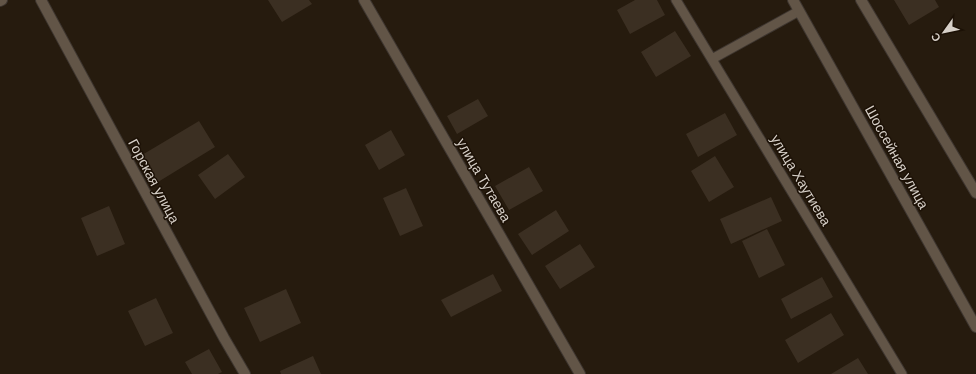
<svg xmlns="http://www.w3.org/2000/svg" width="976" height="374" font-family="'DM Sans',sans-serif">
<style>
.building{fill:#3b2f22}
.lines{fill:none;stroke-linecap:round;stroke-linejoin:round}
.service-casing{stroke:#3e3630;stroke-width:11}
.minor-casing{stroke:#3e3630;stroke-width:12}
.secondary-casing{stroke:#3e3630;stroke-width:12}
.service{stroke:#625547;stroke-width:9}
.minor{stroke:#625547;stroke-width:10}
.secondary{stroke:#625547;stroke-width:10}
.labels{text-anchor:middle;stroke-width:3;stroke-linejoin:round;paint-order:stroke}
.street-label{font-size:14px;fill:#d7d0c8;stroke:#1c1106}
</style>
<rect width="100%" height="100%" fill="#261b0e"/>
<path class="building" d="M 268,0 L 309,0 L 312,4 L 282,22 Z
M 635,0 L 657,0 L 665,15 L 630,34 L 617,10 Z
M 894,0 L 935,0 L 939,7 L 909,25 Z
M 675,31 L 691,56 L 656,77 L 641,52 Z
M 478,99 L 488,116 L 457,134 L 447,116 Z
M 725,113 L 737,135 L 698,157 L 686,134 Z
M 199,121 L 215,147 L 158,182 L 142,155 Z
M 391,130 L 405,155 L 379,170 L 365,145 Z
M 228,154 L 245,177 L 215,199 L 198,175 Z
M 715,156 L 734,187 L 709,202 L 691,171 Z
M 529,167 L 543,191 L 509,210 L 495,186 Z
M 406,188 L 423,226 L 400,236 L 383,198 Z
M 771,197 L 782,221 L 731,244 L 720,219 Z
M 109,206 L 125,244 L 97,256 L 81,218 Z
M 556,210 L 569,231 L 532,255 L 518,234 Z
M 767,229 L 785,265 L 759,278 L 742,241 Z
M 580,244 L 595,267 L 560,289 L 545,266 Z
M 493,274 L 502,291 L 451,317 L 441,300 Z
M 822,277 L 833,297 L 791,319 L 781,299 Z
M 286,289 L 301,323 L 260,342 L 244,308 Z
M 156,298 L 173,333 L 145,346 L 128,311 Z
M 831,313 L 844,335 L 798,363 L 785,340 Z
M 209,349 L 222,372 L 218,374 L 192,374 L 185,362 Z
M 313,356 L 321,374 L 281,374 L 280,371 Z
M 858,358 L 868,374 L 831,374 Z"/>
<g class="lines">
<g class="service-casing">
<path id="service" d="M 676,0 L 902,374
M 712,59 L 799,11"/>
</g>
<g class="minor-casing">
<path id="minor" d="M 41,0 L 224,338 L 245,374
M 364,0 L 580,374
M 861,0 L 976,193
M 0,1 L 2,0"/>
</g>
<g class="secondary-casing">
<path id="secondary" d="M 793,0 L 976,327"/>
</g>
<use href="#service" class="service"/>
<use href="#minor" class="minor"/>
<use href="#secondary" class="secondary"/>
</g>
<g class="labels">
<g class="street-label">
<text transform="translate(897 157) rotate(61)" y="5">Шоссейная улица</text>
<text transform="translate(484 180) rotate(60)" y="5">улица Тутаева</text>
<text transform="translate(801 180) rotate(59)" y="5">улица Хаутиева</text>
<text transform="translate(154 181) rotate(62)" y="5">Горская улица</text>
</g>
</g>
<g transform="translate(944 32) rotate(237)" stroke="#1c1106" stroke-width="3" paint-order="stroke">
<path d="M0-3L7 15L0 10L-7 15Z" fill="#d7d0c8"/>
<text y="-6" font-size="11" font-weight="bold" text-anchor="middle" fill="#d7d0c8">С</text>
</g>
</svg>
